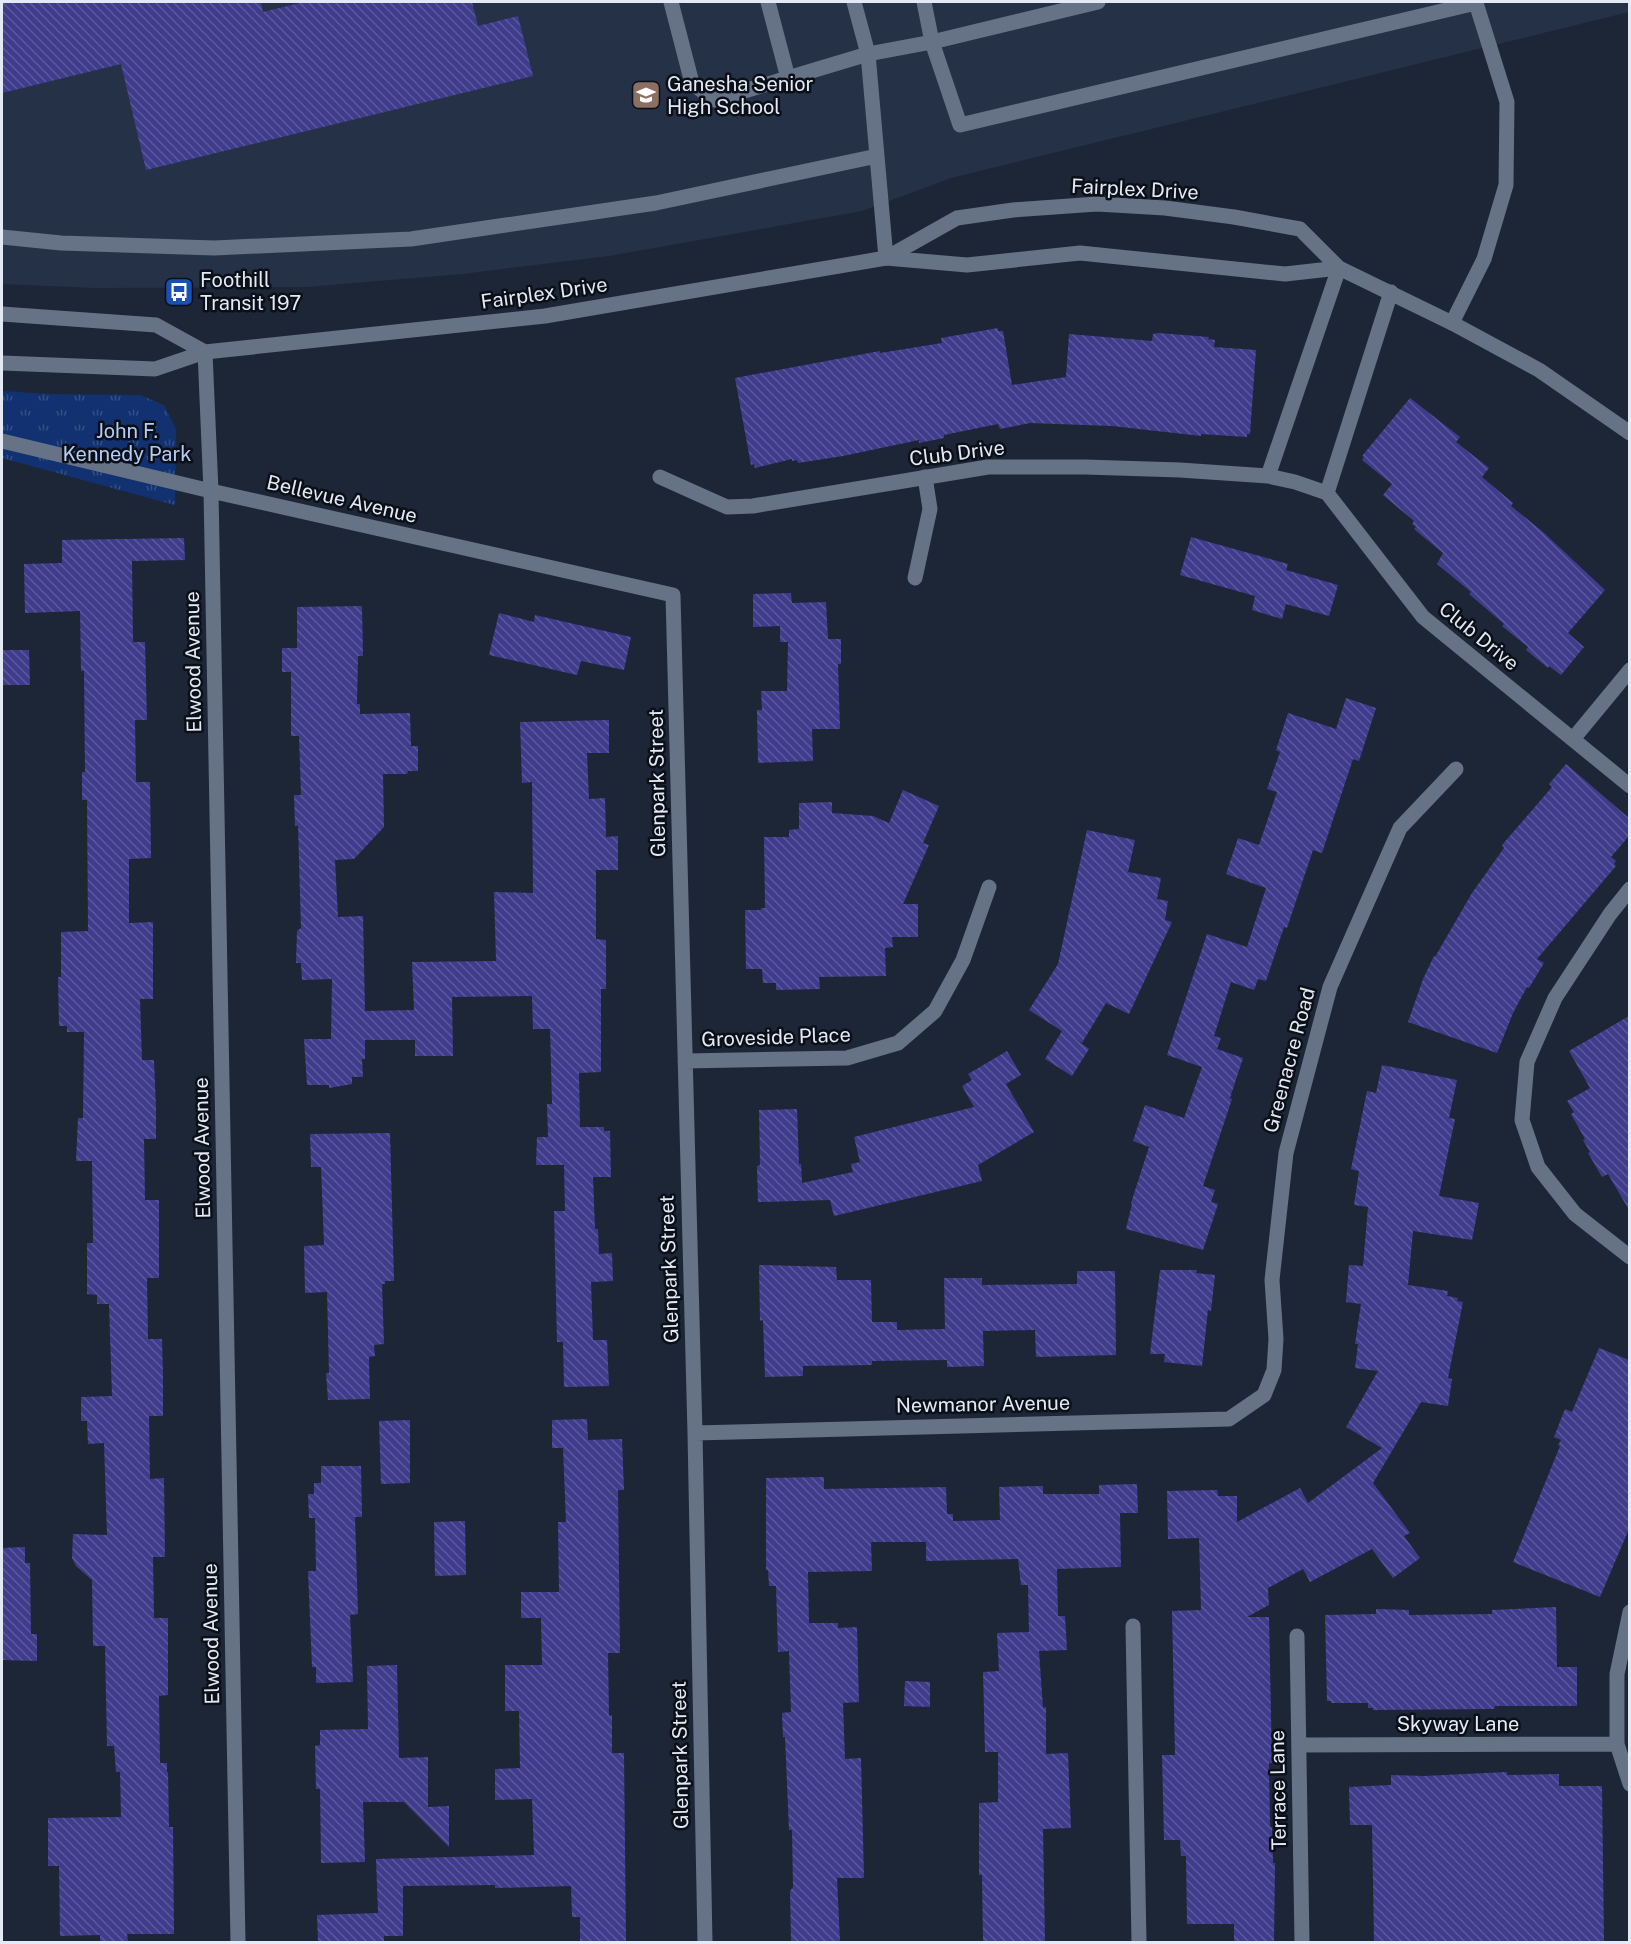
<svg xmlns="http://www.w3.org/2000/svg" width="1631" height="1944" font-family="'Public Sans',sans-serif">
<style>
.built{fill:#253147}
.park{fill:url(#park-tufts)}
.building{fill:url(#building-back-hatch)}
.lines{fill:none;stroke-linecap:round;stroke-linejoin:round}
.service{stroke:#667285;stroke-width:15}
.minor{stroke:#667285;stroke-width:15}
.secondary{stroke:#667285;stroke-width:15}
.labels{text-anchor:middle;stroke-width:5;stroke-linejoin:round;paint-order:stroke}
.poi-label{font-size:20px;fill:#e3eaf5;stroke:#0b0f17;text-anchor:start}
.street-label{font-size:20px;fill:#e3eaf5;stroke:#0b0f17}
.park-label{font-size:20px;fill:#b4ccf6;stroke:#0b0f17}
</style>
<defs>
<pattern id="park-tufts" width="24" height="20" patternUnits="userSpaceOnUse" patternTransform="scale(1.5)"><rect width="24" height="20" fill="#113170"/><path d="M3 7l-1-3M5 7V3M7 7l1-3M15 17l-1-3M17 17v-4M19 17l1-3" fill="none" stroke="#344f85"/></pattern>
<pattern id="building-back-hatch" width="6" height="6" patternUnits="userSpaceOnUse" patternTransform="scale(1.5)"><rect width="6" height="6" fill="#403c8c"/><path d="M-1 5l2 2M0 0l6 6M5-1l2 2" fill="none" stroke="#5b589d"/></pattern>
</defs>
<rect width="100%" height="100%" fill="#1d2637"/>
<path class="built" d="M 2,2 L 1629,2 L 1629,12 L 951,178 L 862,211 L 609,256 L 462,274 L 307,287 L 95,288 L 2,284 Z"/>
<path class="park" d="M 2,391 L 48,394 L 140,395 L 164,405 L 176,429 L 175,505 L 2,458 Z"/>
<path class="building" d="M 2,2 L 261,2 L 263,12 L 304,2 L 472,2 L 478,26 L 518,16 L 533,76 L 146,170 L 121,64 L 2,93 Z
M 998,328 L 998,331 L 1003,331 L 1012,385 L 1066,377 L 1069,334 L 1152,341 L 1153,334 L 1158,333 L 1209,337 L 1208,339 L 1215,340 L 1214,347 L 1256,350 L 1250,434 L 1247,434 L 1247,437 L 1201,434 L 1201,436 L 1112,426 L 1030,423 L 1000,429 L 998,424 L 944,435 L 944,438 L 919,443 L 919,440 L 843,456 L 798,463 L 797,460 L 792,461 L 792,459 L 755,468 L 754,464 L 751,465 L 735,378 L 880,351 L 880,353 L 942,343 L 941,338 Z
M 1410,398 L 1460,437 L 1456,442 L 1489,468 L 1482,477 L 1513,503 L 1511,506 L 1543,532 L 1605,590 L 1568,633 L 1584,647 L 1561,675 L 1549,666 L 1548,668 L 1526,650 L 1528,647 L 1502,626 L 1504,624 L 1469,594 L 1471,592 L 1437,564 L 1443,553 L 1414,529 L 1416,527 L 1412,524 L 1414,521 L 1383,495 L 1392,484 L 1362,460 L 1364,457 L 1362,456 Z
M 1191,537 L 1288,564 L 1286,570 L 1338,585 L 1329,616 L 1286,604 L 1282,619 L 1252,610 L 1255,596 L 1180,575 Z
M 184,538 L 185,560 L 132,561 L 133,642 L 145,642 L 147,720 L 135,720 L 136,782 L 150,782 L 151,858 L 129,859 L 129,923 L 153,922 L 153,999 L 140,999 L 142,1060 L 154,1060 L 156,1107 L 156,1139 L 144,1139 L 145,1200 L 159,1200 L 159,1278 L 147,1278 L 148,1339 L 162,1339 L 163,1376 L 163,1416 L 149,1416 L 150,1479 L 164,1478 L 165,1557 L 153,1557 L 154,1618 L 168,1618 L 168,1695 L 159,1696 L 160,1763 L 167,1763 L 167,1772 L 168,1772 L 169,1827 L 173,1827 L 174,1934 L 127,1934 L 128,1942 L 100,1942 L 100,1935 L 60,1936 L 59,1866 L 48,1866 L 48,1818 L 121,1817 L 120,1772 L 116,1772 L 114,1746 L 107,1746 L 105,1646 L 93,1646 L 92,1580 L 76,1566 L 72,1558 L 73,1534 L 107,1535 L 104,1443 L 88,1444 L 87,1421 L 81,1421 L 81,1397 L 112,1396 L 109,1304 L 97,1304 L 97,1295 L 87,1294 L 87,1243 L 93,1243 L 92,1161 L 76,1161 L 78,1118 L 83,1118 L 84,1032 L 67,1032 L 67,1026 L 59,1026 L 58,977 L 61,977 L 61,932 L 88,931 L 87,800 L 82,800 L 82,772 L 85,772 L 84,671 L 81,671 L 80,611 L 25,613 L 24,564 L 62,563 L 62,540 Z
M 791,593 L 792,603 L 826,602 L 828,639 L 841,639 L 841,664 L 838,664 L 840,729 L 812,729 L 813,761 L 758,763 L 757,710 L 762,710 L 761,691 L 787,691 L 788,642 L 780,642 L 780,626 L 753,627 L 753,594 Z
M 362,606 L 363,656 L 358,656 L 357,704 L 360,704 L 360,714 L 410,713 L 411,746 L 418,746 L 418,771 L 408,771 L 407,774 L 383,774 L 384,827 L 354,859 L 335,860 L 338,917 L 363,916 L 365,1011 L 414,1010 L 412,962 L 496,961 L 494,892 L 533,893 L 532,782 L 522,783 L 520,722 L 609,720 L 609,753 L 587,753 L 589,799 L 605,798 L 606,837 L 618,836 L 618,870 L 596,870 L 596,939 L 606,940 L 606,989 L 601,989 L 601,1072 L 579,1073 L 580,1127 L 604,1127 L 604,1131 L 610,1131 L 611,1177 L 593,1177 L 595,1229 L 598,1229 L 599,1254 L 612,1253 L 613,1281 L 591,1282 L 593,1340 L 607,1340 L 609,1386 L 564,1387 L 563,1342 L 557,1342 L 554,1211 L 565,1211 L 564,1165 L 536,1165 L 537,1137 L 548,1137 L 547,1104 L 552,1104 L 550,1029 L 533,1029 L 532,996 L 452,997 L 453,1056 L 415,1056 L 415,1040 L 365,1040 L 365,1059 L 362,1059 L 363,1077 L 352,1077 L 352,1084 L 329,1088 L 329,1085 L 307,1085 L 304,1039 L 331,1039 L 332,979 L 302,980 L 301,963 L 296,963 L 297,931 L 301,928 L 298,826 L 295,826 L 294,795 L 301,795 L 299,736 L 291,736 L 291,672 L 282,672 L 282,648 L 297,648 L 297,607 Z
M 499,613 L 534,622 L 535,615 L 631,637 L 624,670 L 581,661 L 577,675 L 489,655 Z
M 2,650 L 29,650 L 30,685 L 2,685 Z
M 1346,698 L 1376,708 L 1359,761 L 1353,759 L 1322,853 L 1313,850 L 1287,928 L 1284,927 L 1266,981 L 1258,979 L 1254,990 L 1231,982 L 1214,1036 L 1221,1038 L 1217,1049 L 1243,1058 L 1230,1098 L 1232,1099 L 1203,1186 L 1215,1190 L 1211,1202 L 1218,1204 L 1203,1250 L 1126,1229 L 1132,1204 L 1131,1203 L 1149,1147 L 1133,1141 L 1145,1105 L 1184,1118 L 1202,1067 L 1167,1055 L 1207,934 L 1247,947 L 1266,888 L 1226,874 L 1238,838 L 1259,845 L 1277,792 L 1267,789 L 1280,752 L 1276,750 L 1288,713 L 1336,729 Z
M 1566,764 L 1629,818 L 1629,836 L 1611,857 L 1616,861 L 1614,864 L 1616,866 L 1537,959 L 1544,963 L 1529,988 L 1527,987 L 1513,1013 L 1497,1053 L 1408,1022 L 1423,979 L 1434,956 L 1435,957 L 1472,893 L 1504,848 L 1502,845 L 1552,787 L 1549,784 Z
M 903,790 L 939,806 L 923,843 L 929,845 L 903,904 L 918,904 L 918,937 L 892,937 L 893,947 L 885,948 L 886,976 L 819,977 L 820,989 L 776,990 L 776,983 L 763,983 L 762,969 L 746,969 L 745,910 L 761,910 L 761,908 L 765,908 L 764,837 L 789,837 L 789,830 L 799,829 L 799,803 L 832,802 L 832,813 L 873,816 L 889,823 Z
M 1087,830 L 1135,840 L 1128,872 L 1161,878 L 1157,899 L 1168,901 L 1165,920 L 1172,922 L 1129,1014 L 1106,1003 L 1082,1043 L 1074,1038 L 1089,1049 L 1072,1076 L 1045,1059 L 1062,1031 L 1029,1010 L 1058,964 Z
M 1629,1016 L 1629,1210 L 1608,1174 L 1602,1177 L 1588,1153 L 1590,1152 L 1583,1140 L 1585,1139 L 1571,1114 L 1574,1112 L 1567,1101 L 1590,1088 L 1569,1051 Z
M 1007,1051 L 1021,1075 L 1006,1084 L 1034,1132 L 978,1165 L 982,1181 L 834,1216 L 830,1200 L 758,1202 L 757,1166 L 760,1165 L 759,1110 L 797,1109 L 799,1164 L 801,1164 L 802,1183 L 853,1172 L 851,1164 L 860,1162 L 854,1137 L 974,1107 L 962,1086 L 972,1080 L 968,1074 Z
M 1382,1065 L 1457,1080 L 1449,1118 L 1455,1119 L 1439,1196 L 1479,1203 L 1472,1240 L 1413,1231 L 1408,1285 L 1448,1291 L 1447,1296 L 1458,1298 L 1457,1301 L 1463,1302 L 1448,1378 L 1452,1379 L 1448,1406 L 1421,1402 L 1373,1483 L 1410,1533 L 1404,1536 L 1420,1558 L 1393,1578 L 1372,1549 L 1310,1582 L 1303,1569 L 1268,1588 L 1269,1605 L 1247,1617 L 1269,1617 L 1272,1763 L 1269,1763 L 1270,1827 L 1272,1827 L 1273,1863 L 1275,1863 L 1274,1942 L 1234,1942 L 1234,1924 L 1187,1924 L 1186,1856 L 1181,1856 L 1180,1840 L 1164,1840 L 1162,1755 L 1175,1755 L 1172,1611 L 1201,1610 L 1199,1538 L 1168,1539 L 1167,1491 L 1217,1490 L 1218,1496 L 1237,1496 L 1237,1522 L 1300,1488 L 1308,1503 L 1382,1448 L 1346,1427 L 1378,1371 L 1355,1368 L 1358,1344 L 1355,1344 L 1361,1304 L 1346,1302 L 1349,1265 L 1363,1266 L 1368,1207 L 1354,1205 L 1359,1171 L 1351,1169 L 1367,1091 L 1376,1093 Z
M 390,1133 L 394,1281 L 385,1281 L 385,1284 L 382,1284 L 384,1344 L 374,1345 L 375,1356 L 369,1357 L 370,1399 L 328,1400 L 326,1373 L 329,1373 L 327,1292 L 305,1293 L 304,1246 L 324,1245 L 321,1167 L 311,1167 L 310,1134 Z
M 759,1265 L 836,1267 L 837,1280 L 871,1280 L 872,1322 L 897,1322 L 897,1330 L 945,1329 L 944,1278 L 982,1278 L 982,1285 L 1077,1284 L 1077,1271 L 1115,1271 L 1116,1355 L 1036,1357 L 1035,1330 L 983,1331 L 984,1366 L 947,1367 L 947,1360 L 872,1361 L 872,1365 L 803,1366 L 803,1376 L 765,1377 L 763,1320 L 760,1321 Z
M 1160,1270 L 1197,1270 L 1196,1273 L 1215,1275 L 1211,1311 L 1208,1310 L 1202,1366 L 1164,1362 L 1165,1354 L 1150,1354 Z
M 1599,1348 L 1629,1360 L 1629,1529 L 1600,1597 L 1513,1562 L 1560,1446 L 1558,1445 L 1561,1440 L 1554,1437 L 1565,1409 L 1572,1412 Z
M 587,1419 L 588,1440 L 622,1439 L 624,1490 L 618,1490 L 620,1653 L 608,1653 L 609,1716 L 612,1715 L 612,1753 L 624,1753 L 626,1942 L 580,1942 L 580,1917 L 572,1917 L 571,1886 L 495,1888 L 495,1885 L 403,1886 L 403,1936 L 384,1936 L 384,1942 L 318,1942 L 317,1915 L 378,1913 L 376,1859 L 534,1855 L 532,1799 L 495,1800 L 495,1769 L 520,1768 L 519,1711 L 505,1711 L 505,1665 L 542,1665 L 541,1618 L 521,1618 L 521,1592 L 559,1592 L 558,1522 L 566,1522 L 563,1448 L 552,1448 L 552,1420 Z
M 410,1420 L 410,1483 L 381,1484 L 379,1421 Z
M 321,1466 L 361,1466 L 362,1517 L 355,1517 L 358,1614 L 350,1615 L 353,1682 L 316,1683 L 316,1667 L 312,1667 L 308,1571 L 316,1571 L 315,1518 L 309,1518 L 308,1494 L 314,1494 L 314,1483 L 321,1483 Z
M 824,1477 L 824,1489 L 946,1487 L 947,1514 L 953,1514 L 953,1521 L 1000,1520 L 999,1487 L 1043,1486 L 1043,1494 L 1099,1494 L 1099,1485 L 1137,1484 L 1138,1513 L 1120,1513 L 1121,1567 L 1057,1569 L 1058,1616 L 1065,1616 L 1067,1650 L 1039,1651 L 1043,1708 L 1046,1707 L 1046,1754 L 1068,1753 L 1071,1828 L 1043,1829 L 1045,1942 L 983,1942 L 982,1875 L 979,1875 L 979,1803 L 998,1802 L 998,1752 L 985,1752 L 983,1672 L 999,1671 L 997,1633 L 1029,1632 L 1028,1585 L 1021,1585 L 1018,1559 L 926,1561 L 926,1542 L 871,1542 L 872,1571 L 808,1572 L 809,1623 L 838,1623 L 838,1628 L 857,1627 L 859,1702 L 843,1703 L 845,1759 L 861,1758 L 864,1878 L 837,1878 L 840,1942 L 791,1942 L 790,1891 L 793,1887 L 792,1830 L 789,1830 L 785,1737 L 783,1737 L 782,1713 L 791,1712 L 789,1651 L 778,1652 L 776,1586 L 769,1586 L 768,1570 L 766,1570 L 766,1478 Z
M 465,1521 L 466,1575 L 435,1576 L 434,1522 Z
M 25,1547 L 25,1563 L 30,1563 L 31,1634 L 37,1634 L 37,1661 L 2,1660 L 2,1548 Z
M 1556,1607 L 1557,1667 L 1577,1667 L 1577,1706 L 1495,1706 L 1494,1709 L 1373,1710 L 1373,1708 L 1368,1708 L 1368,1703 L 1331,1703 L 1331,1701 L 1327,1701 L 1325,1615 L 1376,1614 L 1376,1609 L 1409,1610 L 1409,1615 L 1492,1614 L 1492,1610 Z
M 397,1665 L 399,1758 L 428,1757 L 428,1807 L 449,1806 L 449,1847 L 404,1802 L 363,1802 L 365,1862 L 321,1863 L 320,1789 L 316,1789 L 315,1746 L 320,1745 L 320,1730 L 368,1729 L 367,1666 Z
M 905,1681 L 930,1682 L 930,1707 L 904,1706 Z
M 1507,1772 L 1507,1775 L 1559,1774 L 1559,1786 L 1602,1786 L 1604,1942 L 1374,1942 L 1372,1825 L 1350,1825 L 1349,1787 L 1391,1785 L 1391,1775 L 1424,1776 Z"/>
<g class="lines">
<path class="service" d="M 671,2 L 692,83 L 714,100 L 788,78
M 768,2 L 788,78 L 868,54 L 854,2
M 924,2 L 932,42 L 1098,2
M 2,237 L 61,243 L 214,248 L 411,239 L 656,203 L 877,156
M 886,258 L 868,54 L 932,42 L 960,125 L 1476,3 L 1507,102 L 1506,185 L 1484,259 L 1452,323
M 915,578 L 930,509 L 925,477
M 1573,739 L 1630,670
M 1133,1626 L 1139,1942"/>
<path class="minor" d="M 205,352 L 211,491 L 238,1942
M 2,441 L 211,491 L 673,595 L 695,1433 L 705,1942
M 1268,476 L 1339,268
M 660,477 L 727,507 L 753,506 L 988,467 L 1085,467 L 1180,470 L 1268,476 L 1295,482 L 1327,493 L 1423,617 L 1630,786
M 1327,493 L 1391,292
M 1630,889 L 1610,914 L 1555,998 L 1527,1062 L 1522,1120 L 1538,1167 L 1575,1214 L 1630,1257
M 685,1061 L 847,1058 L 898,1043 L 935,1011 L 963,960 L 989,887
M 695,1433 L 1229,1419 L 1264,1395 L 1274,1370 L 1276,1339 L 1272,1280 L 1286,1153 L 1330,987 L 1400,828 L 1456,769
M 1630,1612 L 1617,1674 L 1617,1744 L 1630,1784
M 1297,1636 L 1302,1942
M 1299,1745 L 1617,1744"/>
<path class="secondary" d="M 886,258 L 957,218 L 1013,210 L 1097,204 L 1165,208 L 1234,217 L 1300,229 L 1339,268 L 1452,323 L 1539,370 L 1630,433
M 2,314 L 156,325 L 205,352
M 2,363 L 155,369 L 205,352 L 545,316 L 886,258 L 967,265 L 1080,253 L 1285,274 L 1339,268"/>
</g>
<defs>
<g id="school-square" transform="scale(1.5)"><rect x="-9" y="-9" width="18" height="18" rx="4" fill="#8d6e63" stroke="#0b0f17"/><path d="M0-5L7-2L0 1L-7-2ZM-4 1L0 2.5L4 1V4Q0 6-4 4Z" fill="#fff"/></g>
<g id="bus-square" transform="scale(1.5)"><rect x="-9" y="-9" width="18" height="18" rx="4" fill="#1a4fb4" stroke="#0b0f17"/><path d="M-5-6H5V4H4V6H2V4H-2V6H-4V4H-5ZM-3.5-4V0h7V-4ZM-3.5 1.2v1.5H-2V1.2ZM2 1.2v1.5H3.5V1.2Z" fill="#fff"/></g>
</defs>
<g fill-rule="evenodd">
<use href="#school-square" x="646" y="95"/>
<use href="#bus-square" x="179" y="292"/>
</g>
<g class="labels">
<g class="poi-label">
<text x="667" y="91">Ganesha Senior<tspan x="667" dy="23">High School</tspan></text>
<text x="200" y="287">Foothill<tspan x="200" dy="23">Transit 197</tspan></text>
</g>
<g class="street-label">
<text transform="translate(1135 189) rotate(3)" y="7">Fairplex Drive</text>
<text transform="translate(544 293) rotate(-8)" y="7">Fairplex Drive</text>
<text transform="translate(957 453) rotate(-7)" y="7">Club Drive</text>
<text transform="translate(342 499) rotate(13)" y="7">Bellevue Avenue</text>
<text transform="translate(1479 636) rotate(39)" y="7">Club Drive</text>
<text transform="translate(193 662) rotate(-91)" y="7">Elwood Avenue</text>
<text transform="translate(657 783) rotate(-91)" y="7">Glenpark Street</text>
<text transform="translate(776 1037) rotate(-2)" y="7">Groveside Place</text>
<text transform="translate(1289 1060) rotate(-75)" y="7">Greenacre Road</text>
<text transform="translate(202 1148) rotate(-91)" y="7">Elwood Avenue</text>
<text transform="translate(669 1269) rotate(-92)" y="7">Glenpark Street</text>
<text transform="translate(983 1404) rotate(-1)" y="7">Newmanor Avenue</text>
<text transform="translate(211 1634) rotate(-91)" y="7">Elwood Avenue</text>
<text x="1458" y="1731">Skyway Lane</text>
<text transform="translate(680 1755) rotate(-91)" y="7">Glenpark Street</text>
<text transform="translate(1278 1790) rotate(-91)" y="7">Terrace Lane</text>
</g>
<g class="park-label">
<text x="127" y="438">John F.<tspan x="127" dy="23">Kennedy Park</tspan></text>
</g>
</g>
<rect width="1631" height="1944" fill="none" stroke="#e3eaf5" stroke-width="6"/>
</svg>
